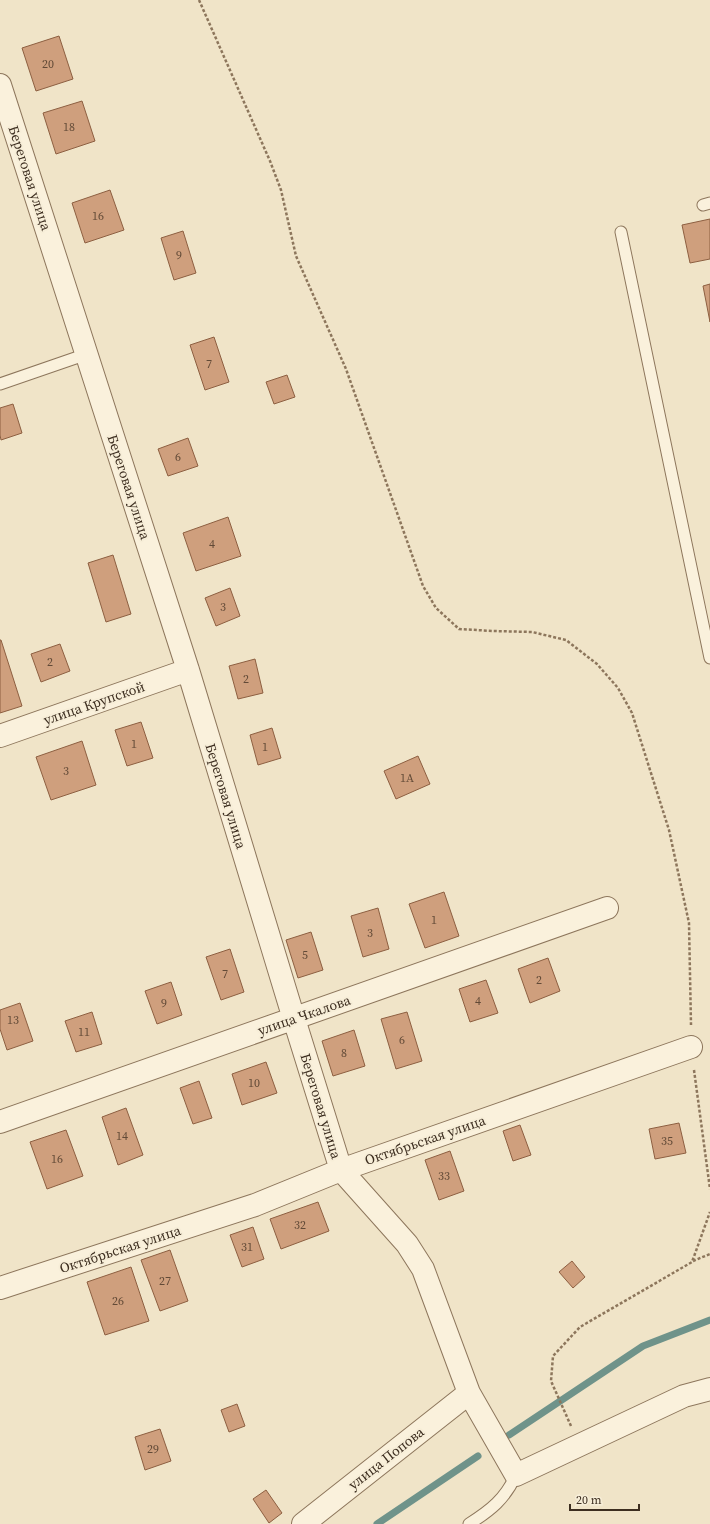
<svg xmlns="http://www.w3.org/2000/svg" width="710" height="1524" font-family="'Source Serif 4',serif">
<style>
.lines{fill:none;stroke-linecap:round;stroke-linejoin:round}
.stream{stroke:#6f938a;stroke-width:7}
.building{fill:#cf9f7d;stroke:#8d5f41}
.service-casing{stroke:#8d765c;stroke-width:13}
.minor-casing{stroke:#8d765c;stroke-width:24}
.path{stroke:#8d765c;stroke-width:2.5;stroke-dasharray:3 2;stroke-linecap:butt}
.service{stroke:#faf1dc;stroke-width:11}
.minor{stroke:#faf1dc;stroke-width:22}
.labels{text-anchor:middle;stroke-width:4;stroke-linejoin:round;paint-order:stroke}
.number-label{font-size:12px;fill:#624a37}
.street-label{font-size:14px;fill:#3d2e20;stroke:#f7eed8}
</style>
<rect width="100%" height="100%" fill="#f0e4c8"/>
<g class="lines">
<path class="stream" d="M 509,1435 L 643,1346 L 710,1320
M 377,1524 L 478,1456"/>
</g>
<path class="building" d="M 59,36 L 73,79 L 36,91 L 22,48 Z
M 82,101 L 95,141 L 56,154 L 43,113 Z
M 110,190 L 124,230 L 85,243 L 72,203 Z
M 710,219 L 710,259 L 690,263 L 682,225 Z
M 183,231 L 196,273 L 174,280 L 161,238 Z
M 710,284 L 710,322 L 703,286 Z
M 214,337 L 229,382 L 205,390 L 190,345 Z
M 287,375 L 295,397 L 274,404 L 266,382 Z
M 13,404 L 22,433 L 1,440 L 0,435 L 0,408 Z
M 188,438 L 198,466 L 168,476 L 158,449 Z
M 228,517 L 241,556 L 196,571 L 183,533 Z
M 113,555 L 131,614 L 106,622 L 88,563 Z
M 230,588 L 240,616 L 216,626 L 205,598 Z
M 0,640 L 1,640 L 22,706 L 0,713 Z
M 60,644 L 70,671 L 41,682 L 31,654 Z
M 255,659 L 263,693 L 238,699 L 229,666 Z
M 141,722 L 153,758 L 127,766 L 115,730 Z
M 272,728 L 281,758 L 258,765 L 250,735 Z
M 82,741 L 96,785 L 51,800 L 36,757 Z
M 418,756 L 430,784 L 396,799 L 384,771 Z
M 444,892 L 459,936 L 425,948 L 409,904 Z
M 378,908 L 389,949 L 363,957 L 351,916 Z
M 311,932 L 323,970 L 298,978 L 286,940 Z
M 230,949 L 244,992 L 221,1000 L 206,957 Z
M 548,958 L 560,991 L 530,1003 L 518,969 Z
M 486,980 L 498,1013 L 470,1022 L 459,989 Z
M 171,982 L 182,1015 L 157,1024 L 145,991 Z
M 20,1003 L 33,1041 L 7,1050 L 0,1029 L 0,1010 Z
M 92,1012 L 102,1044 L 76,1052 L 65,1021 Z
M 407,1012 L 422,1061 L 396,1069 L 381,1019 Z
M 354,1030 L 365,1066 L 333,1076 L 322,1041 Z
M 266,1062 L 277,1093 L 242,1105 L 232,1074 Z
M 199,1081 L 212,1118 L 193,1124 L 180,1088 Z
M 126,1108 L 143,1155 L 118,1165 L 102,1117 Z
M 679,1123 L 686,1153 L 655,1159 L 649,1129 Z
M 520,1125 L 531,1155 L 513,1161 L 503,1131 Z
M 66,1130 L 83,1176 L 47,1189 L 30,1142 Z
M 450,1151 L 464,1191 L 439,1200 L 425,1160 Z
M 318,1202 L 329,1231 L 281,1249 L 270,1219 Z
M 253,1227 L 264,1259 L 242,1267 L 230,1235 Z
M 170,1250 L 188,1301 L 160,1311 L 141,1260 Z
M 572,1261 L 585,1277 L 573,1288 L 559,1272 Z
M 131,1267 L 149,1321 L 105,1335 L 87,1282 Z
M 237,1404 L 245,1426 L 229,1432 L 221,1410 Z
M 160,1429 L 171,1461 L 145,1470 L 135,1437 Z
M 266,1490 L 282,1513 L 269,1523 L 253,1499 Z"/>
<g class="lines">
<g class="service-casing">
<path id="service" d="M 703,205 L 710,203
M 621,232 L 710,658
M 0,384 L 87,354
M 469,1524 C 491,1510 505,1499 516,1475"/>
</g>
<g class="minor-casing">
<path id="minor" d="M 0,85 L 188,670 L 294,1019 L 341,1170 L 407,1244 L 423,1269 L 469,1393 L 516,1475 L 684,1396 L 710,1389
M 0,736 L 188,670
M 0,1122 L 607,908
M 0,1288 L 255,1205 L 341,1170 L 691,1047
M 303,1524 L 469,1393"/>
</g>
<path class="path" d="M 199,0 L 270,161 L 281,190 L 296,256 L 346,369 L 423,586 L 436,608 L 459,629 L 493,631 L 532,632 L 566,640 L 597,664 L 618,688 L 632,713 L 669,830 L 689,923 L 691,1025
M 694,1070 L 710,1189
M 693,1261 L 710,1254
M 571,1426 L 551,1381 L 553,1356 L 580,1327 L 692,1262 L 710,1212"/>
<use href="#service" class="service"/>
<use href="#minor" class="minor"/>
</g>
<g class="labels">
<g class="number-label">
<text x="48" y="68">20</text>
<text x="69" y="131">18</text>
<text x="98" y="220">16</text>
<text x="179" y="259">9</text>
<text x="209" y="368">7</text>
<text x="178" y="461">6</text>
<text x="212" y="548">4</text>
<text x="223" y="611">3</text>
<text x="50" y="666">2</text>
<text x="246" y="683">2</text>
<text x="134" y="748">1</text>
<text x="265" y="751">1</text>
<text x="66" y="775">3</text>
<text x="407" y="782">1А</text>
<text x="434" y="924">1</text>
<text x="370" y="937">3</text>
<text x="305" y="959">5</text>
<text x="225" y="978">7</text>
<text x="539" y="984">2</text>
<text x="478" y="1005">4</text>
<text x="164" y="1007">9</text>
<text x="13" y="1024">13</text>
<text x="84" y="1036">11</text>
<text x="402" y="1044">6</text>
<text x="344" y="1057">8</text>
<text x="254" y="1087">10</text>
<text x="122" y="1140">14</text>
<text x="667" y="1145">35</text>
<text x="57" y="1163">16</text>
<text x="444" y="1180">33</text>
<text x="300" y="1229">32</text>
<text x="247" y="1251">31</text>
<text x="165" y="1285">27</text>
<text x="118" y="1305">26</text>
<text x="153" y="1453">29</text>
</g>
<g class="street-label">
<text transform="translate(30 178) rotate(72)" y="5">Береговая улица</text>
<text transform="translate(129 487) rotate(72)" y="5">Береговая улица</text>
<text transform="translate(94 703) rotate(-19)" y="5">улица Крупской</text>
<text transform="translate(226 796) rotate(73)" y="5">Береговая улица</text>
<text transform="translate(304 1015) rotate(-19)" y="5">улица Чкалова</text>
<text transform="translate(321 1106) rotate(73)" y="5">Береговая улица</text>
<text transform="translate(425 1140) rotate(-19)" y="5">Октябрьская улица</text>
<text transform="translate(120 1249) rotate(-18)" y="5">Октябрьская улица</text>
<text transform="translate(386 1458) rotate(-38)" y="5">улица Попова</text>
</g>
</g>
<path d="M570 1504v6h69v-6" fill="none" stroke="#3d2e20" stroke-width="2"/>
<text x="576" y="1504" font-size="12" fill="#3d2e20" stroke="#f7eed8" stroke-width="3" paint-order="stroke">20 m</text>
</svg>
